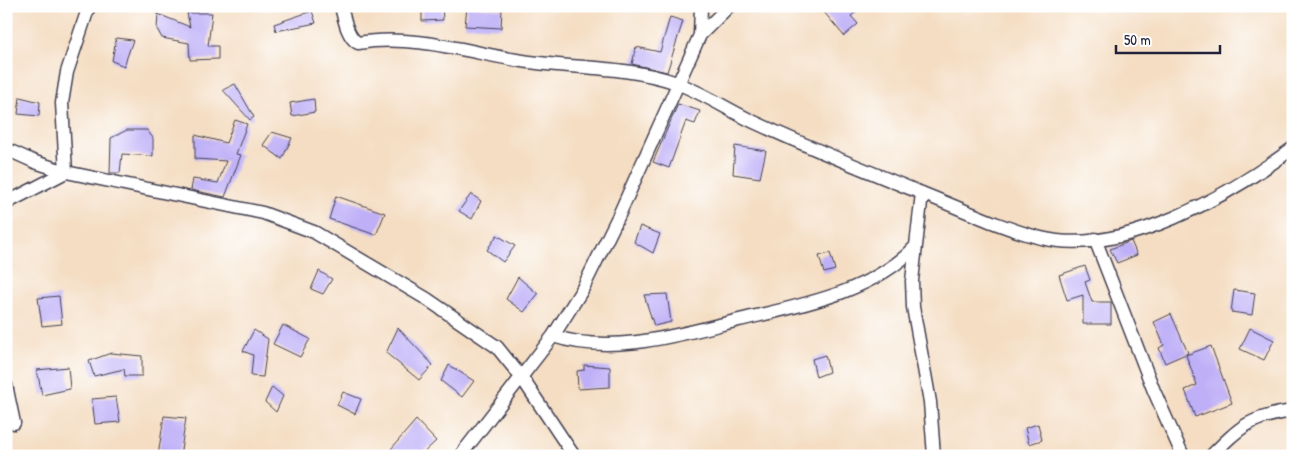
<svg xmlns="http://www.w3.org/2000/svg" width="1299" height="462" font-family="'Patrick Hand',sans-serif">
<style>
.building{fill:#beaff7}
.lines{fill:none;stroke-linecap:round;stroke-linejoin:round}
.street-casing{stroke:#423e4f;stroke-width:15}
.street{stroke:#fff;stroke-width:12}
</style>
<rect width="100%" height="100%" fill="#fff"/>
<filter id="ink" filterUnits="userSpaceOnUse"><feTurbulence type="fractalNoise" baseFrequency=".02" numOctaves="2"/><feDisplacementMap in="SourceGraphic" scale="10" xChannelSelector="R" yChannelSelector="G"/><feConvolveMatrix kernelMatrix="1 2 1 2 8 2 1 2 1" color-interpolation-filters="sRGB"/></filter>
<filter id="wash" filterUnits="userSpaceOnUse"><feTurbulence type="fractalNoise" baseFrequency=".0096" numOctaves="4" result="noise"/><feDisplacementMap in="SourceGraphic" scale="20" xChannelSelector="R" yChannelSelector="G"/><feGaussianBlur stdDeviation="1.12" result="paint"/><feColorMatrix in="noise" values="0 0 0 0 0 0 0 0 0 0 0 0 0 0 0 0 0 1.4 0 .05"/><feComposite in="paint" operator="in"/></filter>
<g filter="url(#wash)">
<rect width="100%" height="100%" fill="#f4ddc2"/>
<g id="blocks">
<path class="building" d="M 422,6 L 442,6 L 443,20 L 422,21 Z
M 467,6 L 502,9 L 501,28 L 465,26 Z
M 819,6 L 863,6 L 851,16 L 858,24 L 844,36 Z
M 312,11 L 316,23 L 276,31 L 274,24 Z
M 187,13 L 212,13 L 208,46 L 218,46 L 218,59 L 190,60 L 189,43 L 162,38 L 157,29 L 158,14 L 190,27 Z
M 670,17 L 683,21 L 667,72 L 632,64 L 636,47 L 660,52 Z
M 116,38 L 133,40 L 124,66 L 112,61 Z
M 235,84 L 254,117 L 250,120 L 223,90 Z
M 20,97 L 40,102 L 39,116 L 18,114 Z
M 314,99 L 315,112 L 292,116 L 290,103 Z
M 678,104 L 700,111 L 695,124 L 686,121 L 669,168 L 653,162 Z
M 235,120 L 247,124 L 236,154 L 241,155 L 225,197 L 191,190 L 193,179 L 218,183 L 226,161 L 195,159 L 195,135 L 226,143 Z
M 127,130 L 147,130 L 153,138 L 153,156 L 122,154 L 120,173 L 110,173 L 111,138 Z
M 272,132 L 292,138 L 282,159 L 263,145 Z
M 735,146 L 766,151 L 760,178 L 733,174 Z
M 471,194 L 481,201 L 472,219 L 459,211 Z
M 336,196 L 385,213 L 376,235 L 329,219 Z
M 640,226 L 660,234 L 653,253 L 634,242 Z
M 497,235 L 515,246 L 503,262 L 487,250 Z
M 1131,241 L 1137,255 L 1117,263 L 1110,249 Z
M 830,253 L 835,270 L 824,273 L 819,256 Z
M 1085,266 L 1090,280 L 1085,282 L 1092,302 L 1111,302 L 1111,324 L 1083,324 L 1083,295 L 1067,300 L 1059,275 Z
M 319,271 L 332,279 L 323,294 L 311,289 Z
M 518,277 L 538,294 L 524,312 L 506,299 Z
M 1234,290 L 1255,293 L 1252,315 L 1231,312 Z
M 667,294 L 671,322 L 654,326 L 644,295 Z
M 59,296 L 62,324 L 42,326 L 38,298 Z
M 1171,314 L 1188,353 L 1165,363 L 1159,348 L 1164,345 L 1154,322 Z
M 283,325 L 310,339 L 300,357 L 273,344 Z
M 398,328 L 433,365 L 419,380 L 386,353 Z
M 1250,328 L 1274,340 L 1264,360 L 1240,349 Z
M 254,330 L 268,339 L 263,377 L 251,376 L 253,355 L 243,351 Z
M 1211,346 L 1232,403 L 1195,417 L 1185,390 L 1197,385 L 1186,355 Z
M 111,353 L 142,356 L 142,376 L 125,376 L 124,369 L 94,376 L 89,361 Z
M 825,355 L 829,372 L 816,377 L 812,359 Z
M 449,365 L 474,381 L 462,397 L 441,381 Z
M 584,365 L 610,367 L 610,387 L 578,389 L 577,371 L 584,370 Z
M 68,367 L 70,389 L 42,395 L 37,370 Z
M 272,387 L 283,396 L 276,412 L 265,402 Z
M 343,392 L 361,399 L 355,414 L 337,405 Z
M 116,397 L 120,422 L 95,424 L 92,399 Z
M 164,416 L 186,418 L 180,456 L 158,456 Z
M 416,420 L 436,441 L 420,456 L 385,456 Z
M 1038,424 L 1042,440 L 1029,444 L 1025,428 Z"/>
</g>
</g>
<g filter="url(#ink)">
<use href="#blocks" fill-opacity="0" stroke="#423e4f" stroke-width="1"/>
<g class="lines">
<g class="street-casing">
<path id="street" d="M 341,6 C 344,18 347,37 358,43 C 410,34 465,51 516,60 C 568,69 623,65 674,82 C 702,92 728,110 754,122 C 810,148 867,171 924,194 C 962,209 1001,228 1041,238 C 1121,258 1232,194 1293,148
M 700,35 L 701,6
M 6,149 L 35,162 L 66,172 L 263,213 L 314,232 L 427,299 L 497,347 L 522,378 L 574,456
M 922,193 L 912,281 L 913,307 L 930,402 L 934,456
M 6,203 L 66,172 L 62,103 L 67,72 L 89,6
M 1095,239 L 1154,391 L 1183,456
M 553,336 C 613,356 681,334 739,320 C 798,306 872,293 915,247
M 6,385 L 14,423
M 460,456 L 553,336 L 582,290 L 619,215 L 700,35 L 729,6
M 1211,456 C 1241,426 1250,417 1293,411"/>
</g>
<use href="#street" class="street"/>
</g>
</g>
<rect width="1299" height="462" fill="none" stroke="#fff" stroke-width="25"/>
<path d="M1116 45v8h104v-8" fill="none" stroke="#22223b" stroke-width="2.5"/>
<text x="1124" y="45" font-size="15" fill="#22223b" stroke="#ffffff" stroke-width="4" paint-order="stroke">50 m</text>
</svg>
